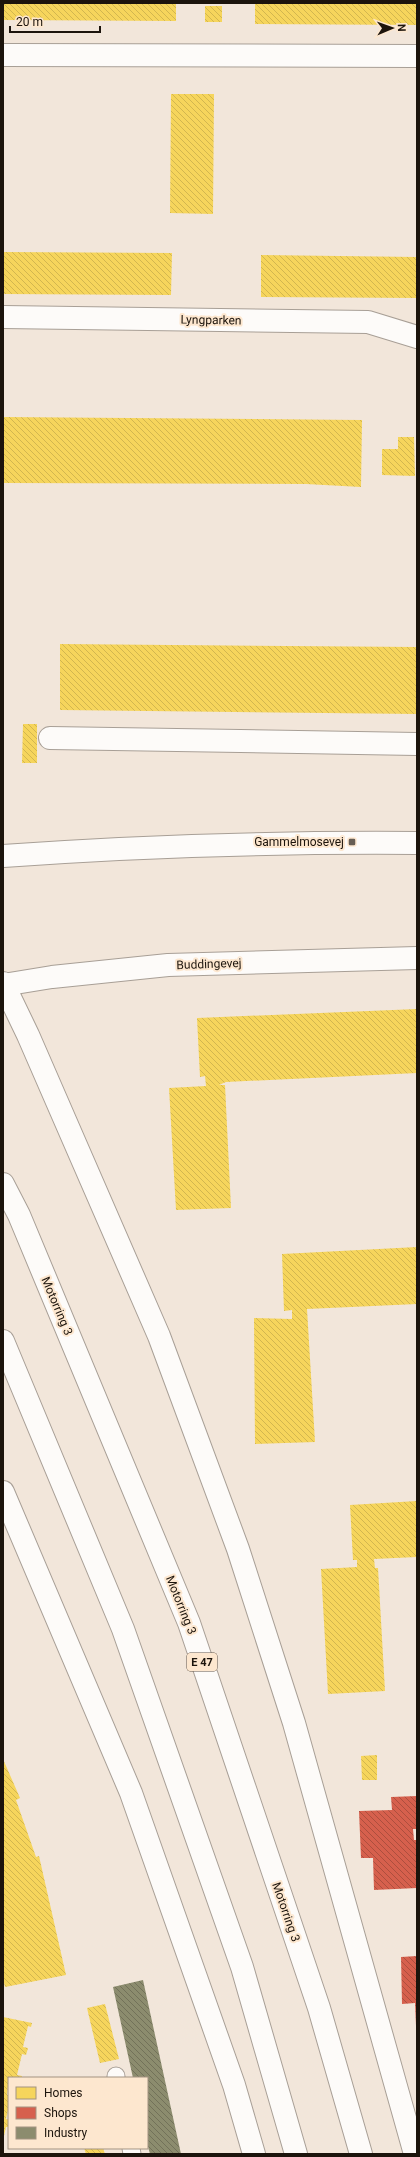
<svg xmlns="http://www.w3.org/2000/svg" width="420" height="2157" font-family="Roboto,sans-serif">
<style>
.homes{fill:url(#homes-back-hatch)}
.shops{fill:url(#shops-back-hatch)}
.industry{fill:url(#industry-back-hatch)}
.lines{fill:none;stroke-linecap:round;stroke-linejoin:round}
.service-casing{stroke:#a89f96;stroke-width:19}
.minor-casing{stroke:#a89f96;stroke-width:24}
.tertiary-casing{stroke:#a89f96;stroke-width:24}
.motorway-casing{stroke:#a89f96;stroke-width:24}
.service{stroke:#fdfbf9;stroke-width:17}
.minor{stroke:#fdfbf9;stroke-width:22}
.tertiary{stroke:#fdfbf9;stroke-width:22}
.motorway{stroke:#fdfbf9;stroke-width:22}
.poi-dot{fill:#675e54;stroke:#fde7cf;stroke-width:1.5}
.labels{text-anchor:middle;stroke-width:4;stroke-linejoin:round;paint-order:stroke}
.shield{fill:#fde7cf;stroke:#605346;stroke-width:1}
.shield-label{font-size:11px;font-weight:bold;fill:#1c140c}
.street-label{font-size:12px;fill:#1c140c;stroke:#fde7cf}
.poi-label{font-size:12px;fill:#1c140c;stroke:#fde7cf;text-anchor:end}
</style>
<defs>
<pattern id="homes-back-hatch" width="6" height="6" patternUnits="userSpaceOnUse"><rect width="6" height="6" fill="#f6d55c"/><path d="M-1 5l2 2M0 0l6 6M5-1l2 2" fill="none" stroke="#d2b64f"/></pattern>
<pattern id="shops-back-hatch" width="6" height="6" patternUnits="userSpaceOnUse"><rect width="6" height="6" fill="#d6604d"/><path d="M-1 5l2 2M0 0l6 6M5-1l2 2" fill="none" stroke="#ad4e3e"/></pattern>
<pattern id="industry-back-hatch" width="6" height="6" patternUnits="userSpaceOnUse"><rect width="6" height="6" fill="#8c8c6e"/><path d="M-1 5l2 2M0 0l6 6M5-1l2 2" fill="none" stroke="#727159"/></pattern>
</defs>
<rect width="100%" height="100%" fill="#f2e6da"/>
<path class="homes" d="M 3,3 L 176,3 L 176,21 L 3,20 Z
M 255,3 L 417,3 L 417,25 L 255,24 Z
M 205,6 L 222,6 L 222,22 L 205,22 Z
M 171,94 L 214,94 L 213,214 L 170,213 Z
M 3,252 L 172,253 L 171,295 L 3,294 Z
M 261,255 L 417,257 L 417,298 L 261,297 Z
M 3,417 L 362,420 L 361,487 L 306,484 L 3,483 Z
M 398,437 L 414,437 L 415,476 L 382,475 L 382,449 L 398,449 Z
M 60,644 L 417,647 L 417,714 L 60,710 Z
M 23,724 L 37,724 L 37,763 L 22,763 Z
M 417,1009 L 417,1073 L 226,1082 L 219,1085 L 225,1085 L 231,1208 L 176,1210 L 169,1088 L 206,1086 L 205,1076 L 200,1077 L 197,1018 Z
M 417,1247 L 417,1304 L 307,1309 L 315,1442 L 255,1444 L 254,1318 L 292,1319 L 292,1310 L 284,1311 L 282,1254 Z
M 417,1501 L 417,1557 L 374,1559 L 375,1568 L 378,1568 L 385,1691 L 328,1694 L 321,1569 L 357,1567 L 357,1560 L 353,1560 L 350,1505 Z
M 377,1755 L 377,1780 L 362,1780 L 361,1756 Z
M 3,1759 L 20,1798 L 16,1800 L 36,1857 L 39,1856 L 66,1975 L 5,1987 L 3,1979 Z
M 105,2004 L 119,2059 L 100,2063 L 87,2008 Z
M 3,2017 L 32,2023 L 31,2027 L 28,2026 L 23,2047 L 28,2048 L 26,2055 L 22,2054 L 17,2075 L 22,2076 L 22,2078 L 9,2078 L 7,2095 L 9,2095 L 9,2106 L 6,2119 L 9,2120 L 9,2127 L 6,2127 L 4,2136 Z
M 84,2148 L 103,2148 L 105,2154 L 86,2154 Z"/>
<path class="shops" d="M 417,1796 L 417,1829 L 413,1829 L 414,1840 L 417,1840 L 417,1888 L 374,1890 L 373,1858 L 361,1858 L 359,1811 L 392,1810 L 391,1797 Z
M 417,1956 L 417,2026 L 416,2026 L 415,2003 L 402,2004 L 401,1957 Z"/>
<path class="industry" d="M 143,1980 L 181,2154 L 150,2154 L 147,2143 L 147,2078 L 133,2078 L 113,1987 Z"/>
<g class="lines">
<g class="service-casing">
<path id="service" d="M 116,2076 L 116,2078
M 131,2148 L 132,2154"/>
</g>
<g class="minor-casing">
<path id="minor" d="M 3,55 L 417,56
M 3,317 L 368,322 L 417,337
M 50,738 L 417,744"/>
</g>
<g class="tertiary-casing">
<path id="tertiary" d="M 3,856 C 141,846 279,842 417,843
M 3,985 L 52,977 L 168,965 L 417,958"/>
</g>
<g class="motorway-casing">
<path id="motorway" d="M 3,983 L 28,1035 L 159,1336 L 238,1549 L 294,1723 L 415,2154
M 3,1184 L 19,1215 L 189,1623 L 319,2008 L 361,2154
M 3,1341 L 123,1629 L 242,1967 L 296,2154
M 3,1492 L 131,1793 L 234,2085 L 254,2154"/>
</g>
<use href="#service" class="service"/>
<use href="#minor" class="minor"/>
<use href="#tertiary" class="tertiary"/>
<use href="#motorway" class="motorway"/>
</g>
<rect class="poi-dot" x="348" y="838" width="8" height="8" rx="2"/>
<g class="labels">
<rect class="shield" x="187" y="1653" width="30" height="18" rx="3"/>
<g class="shield-label">
<text x="202" y="1666">E 47</text>
</g>
<g class="street-label">
<text transform="translate(211 320) rotate(1)" y="4">Lyngparken</text>
<text transform="translate(209 964) rotate(-2)" y="4">Buddingevej</text>
<text transform="translate(57 1306) rotate(67)" y="4">Motorring 3</text>
<text transform="translate(181 1605) rotate(68)" y="4">Motorring 3</text>
<text transform="translate(286 1912) rotate(71)" y="4">Motorring 3</text>
</g>
<g class="poi-label">
<text x="344" y="846">Gammelmosevej</text>
</g>
</g>
<rect width="420" height="2157" fill="none" stroke="#1c140c" stroke-width="8"/>
<rect x="8" y="2077" width="140" height="72" fill="#fde7cf" stroke="#a39381"/>
<rect x="16" y="2087" width="20" height="12" fill="#f6d55c" stroke="#a39381"/>
<text x="44" y="2097" font-size="12" fill="#1c140c">Homes</text>
<rect x="16" y="2107" width="20" height="12" fill="#d6604d" stroke="#a39381"/>
<text x="44" y="2117" font-size="12" fill="#1c140c">Shops</text>
<rect x="16" y="2127" width="20" height="12" fill="#8c8c6e" stroke="#a39381"/>
<text x="44" y="2137" font-size="12" fill="#1c140c">Industry</text>
<g transform="translate(392 28) rotate(88)" stroke="#fde7cf" stroke-width="3" paint-order="stroke">
<path d="M0-3L7 15L0 10L-7 15Z" fill="#1c140c"/>
<text y="-6" font-size="11" font-weight="bold" text-anchor="middle" fill="#1c140c">N</text>
</g>
<path d="M10 26v6h90v-6" fill="none" stroke="#1c140c" stroke-width="2"/>
<text x="16" y="26" font-size="12" fill="#1c140c" stroke="#fde7cf" stroke-width="3" paint-order="stroke">20 m</text>
</svg>
